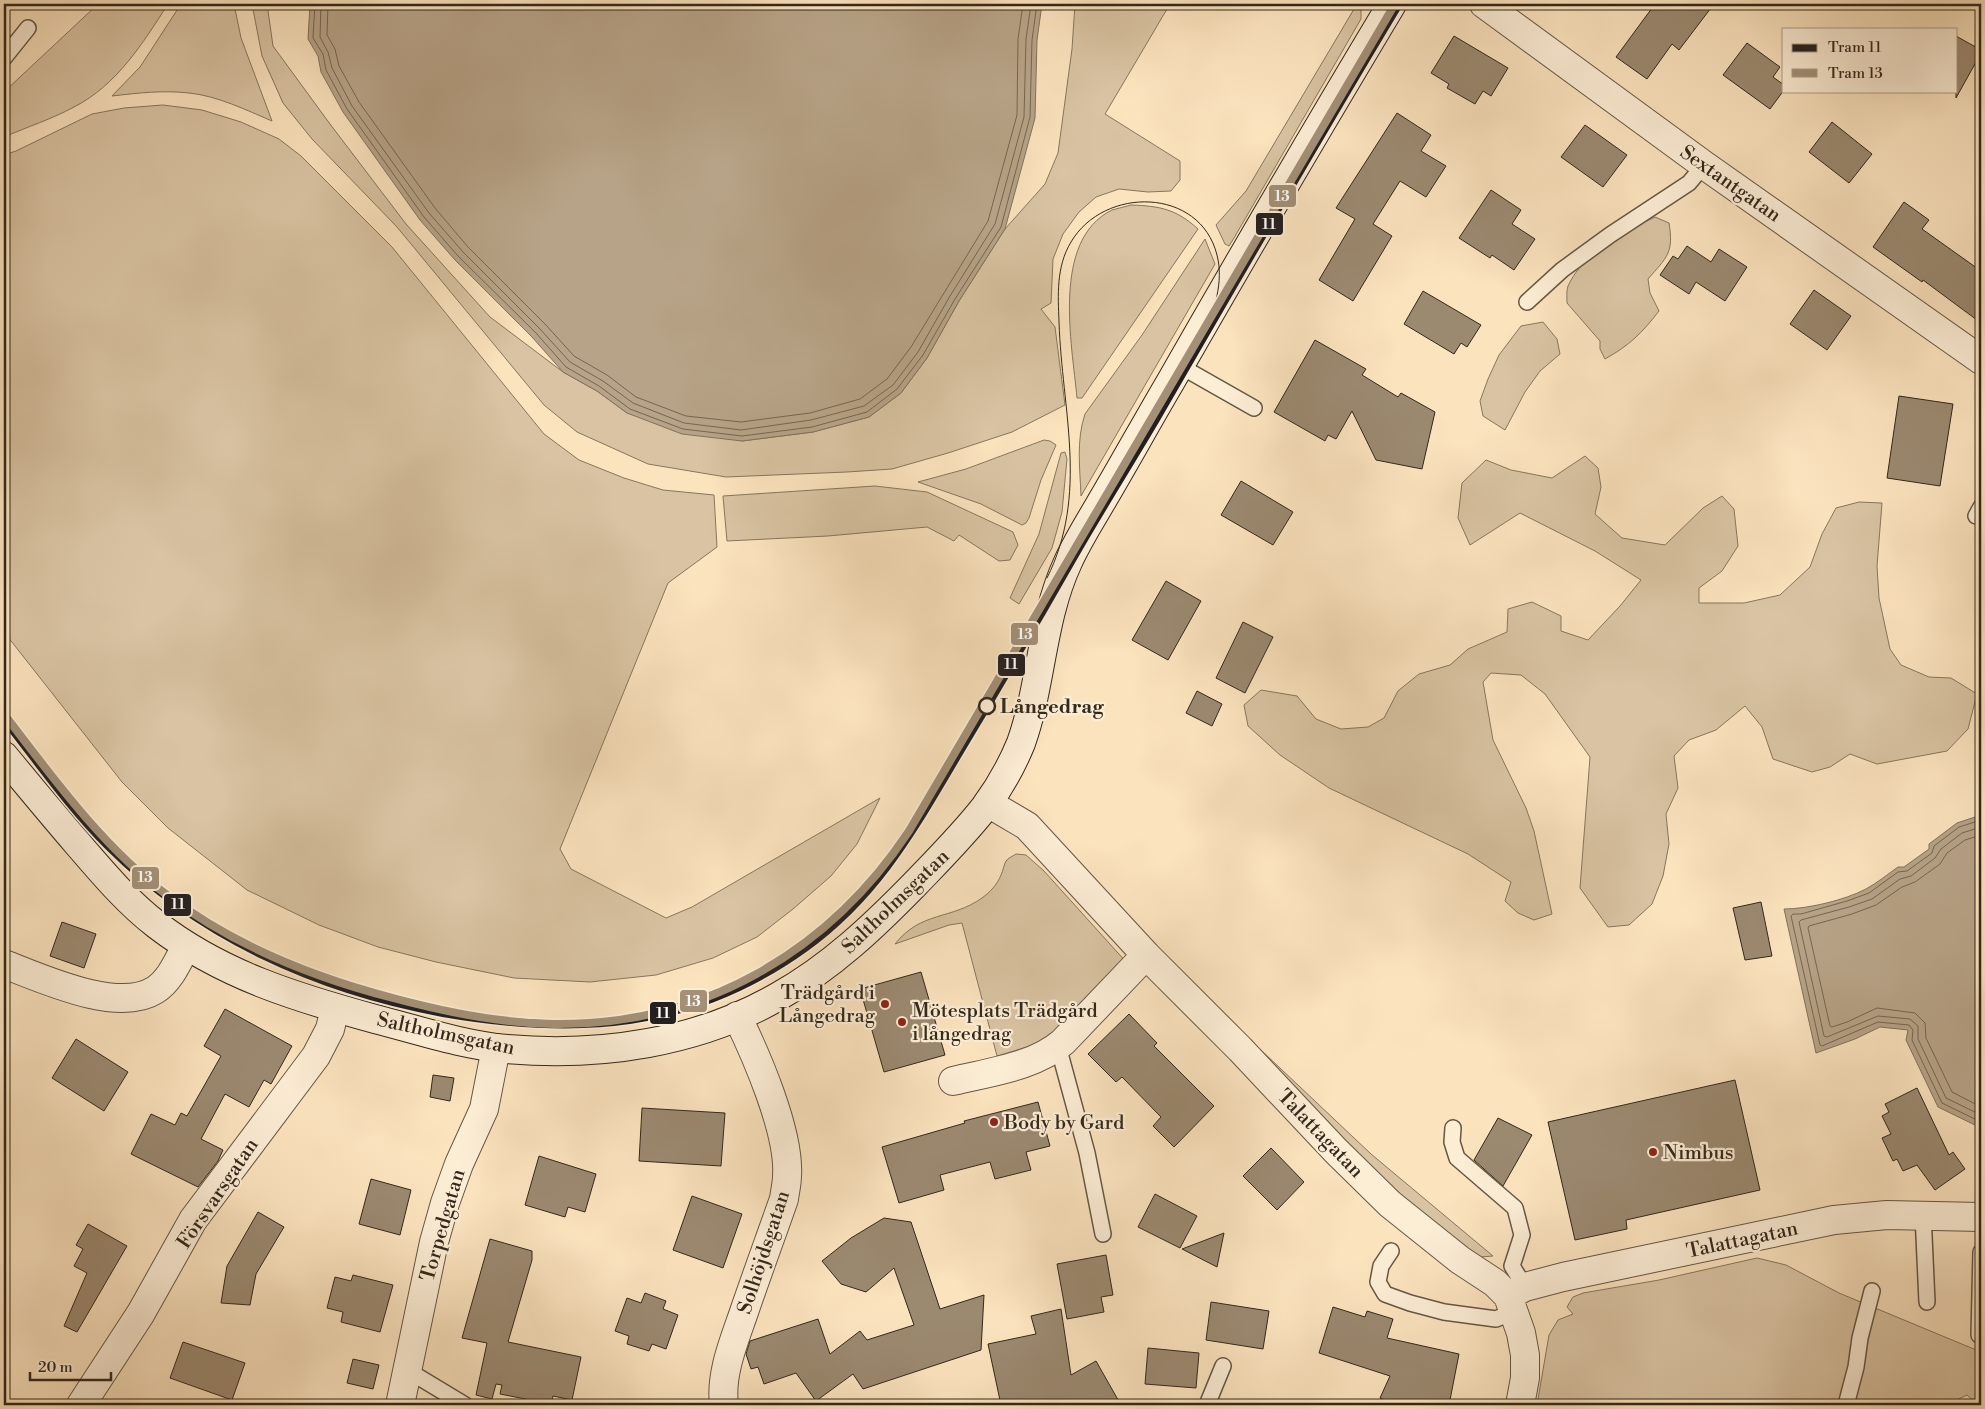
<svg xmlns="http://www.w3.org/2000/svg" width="1985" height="1409" font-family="'Libre Bodoni',serif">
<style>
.green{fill:#d9c3a2;stroke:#86765e}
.water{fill:#b7a387;stroke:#82725c}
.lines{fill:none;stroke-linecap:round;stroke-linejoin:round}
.shore{stroke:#756651;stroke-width:1}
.building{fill:#9b8970;stroke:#33281b}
.lane-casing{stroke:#655744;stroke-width:18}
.street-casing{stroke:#655744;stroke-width:30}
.secondary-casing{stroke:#33281b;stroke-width:30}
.lane{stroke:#fcedd5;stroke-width:15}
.street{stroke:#fcedd5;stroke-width:28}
.secondary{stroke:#fcedd5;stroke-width:28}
.tram{stroke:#33281b;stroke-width:1}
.tram-1-casing{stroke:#fcedd5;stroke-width:11}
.tram-2-casing{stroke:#fcedd5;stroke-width:11}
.tram-1{stroke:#231f20;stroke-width:8}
.tram-2{stroke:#a39077;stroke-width:8}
.stop-dot{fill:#fcedd5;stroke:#33281b;stroke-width:2.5}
.poi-dot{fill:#8f2418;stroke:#fcedd5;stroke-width:2}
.labels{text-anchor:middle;stroke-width:4.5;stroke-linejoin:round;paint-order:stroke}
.street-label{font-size:20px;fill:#33281b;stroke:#fcedd5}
.stop-label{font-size:20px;font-weight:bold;fill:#33281b;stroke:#fcedd5;text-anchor:start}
.poi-label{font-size:20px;fill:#33281b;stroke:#fcedd5;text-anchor:start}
.line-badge{stroke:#fcedd5;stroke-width:2}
.badge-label{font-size:14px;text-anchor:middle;font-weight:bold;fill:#fff}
</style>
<rect width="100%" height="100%" fill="#fbe3be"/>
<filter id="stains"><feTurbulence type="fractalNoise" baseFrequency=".004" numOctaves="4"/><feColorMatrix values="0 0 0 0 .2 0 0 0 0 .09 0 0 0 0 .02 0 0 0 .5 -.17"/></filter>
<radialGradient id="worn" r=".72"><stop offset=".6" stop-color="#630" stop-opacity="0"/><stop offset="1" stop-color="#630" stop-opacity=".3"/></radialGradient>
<path class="green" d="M 98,4 L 168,4 C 143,43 117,85 74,107 C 52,119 27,127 4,137 L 4,92 Z
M 181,4 L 234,4 L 241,38 L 272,121 C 246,110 218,96 189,93 C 163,90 138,93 112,96 L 140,67 Z
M 252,4 L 270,4 L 268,11 L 273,46 L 330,124 L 406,224 L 490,317 L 563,372 L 597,391 L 627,413 L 742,441 L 813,432 L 869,417 L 901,393 L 927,358 L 959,301 L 1005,229 L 1045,184 L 1058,153 L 1072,49 L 1075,4 L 1170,4 L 1105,114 L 1180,161 L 1180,180 L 1171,191 L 1148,192 L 1119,189 L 1096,197 L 1079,212 L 1063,234 L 1053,259 L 1051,303 L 1041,309 L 1055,327 L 1065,405 L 1012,432 L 948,453 L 892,469 L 847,472 L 726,477 L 648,464 L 577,432 L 544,405 L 397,227 L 312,139 L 283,103 L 262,56 Z
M 1357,4 L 1361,6 L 1361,19 L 1234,238 L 1229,246 L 1225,244 L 1216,225 L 1246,191 Z
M 163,105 L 202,110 L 241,122 L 279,139 L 301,156 L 392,247 L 544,434 L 579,460 L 624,478 L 663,490 L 714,495 L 717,547 L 668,583 L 560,849 L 571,869 L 666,918 L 692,907 L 880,798 L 857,844 L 831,876 L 793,909 L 757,937 L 713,958 L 656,975 L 590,982 L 514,978 L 436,962 L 378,947 L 319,925 L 247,890 L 168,828 L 122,782 L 4,632 L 4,155 L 16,151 L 92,114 L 124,108 Z
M 1131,205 C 1160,206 1176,209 1198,229 L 1082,398 L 1077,398 C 1072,344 1051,240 1112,210 C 1118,208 1125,207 1131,205 Z
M 1655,217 L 1669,223 C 1674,253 1667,257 1648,279 L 1650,293 L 1659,311 C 1642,333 1630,345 1605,359 L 1600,349 L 1600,341 L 1567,303 C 1567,297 1566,289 1569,284 C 1585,251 1624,232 1655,217 Z
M 1205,239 L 1215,264 L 1081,496 C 1080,469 1076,440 1085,414 L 1142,335 Z
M 1543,322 L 1557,339 L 1560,354 L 1540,371 L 1525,392 L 1505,430 L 1483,416 L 1480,401 L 1488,379 L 1499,355 L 1521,326 Z
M 1044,440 L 1050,441 L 1056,445 L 1041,480 L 1029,518 L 1026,523 L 1022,525 L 981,504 L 918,482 L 966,469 Z
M 1065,452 L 1067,459 L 1062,512 L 1052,548 L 1019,604 L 1010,598 L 1039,534 L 1061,453 Z
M 1585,456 L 1598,468 L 1601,487 L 1595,514 L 1622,538 L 1665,545 L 1703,508 L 1722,496 L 1734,509 L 1738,546 L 1722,571 L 1699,588 L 1699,603 L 1744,603 L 1780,595 L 1810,567 L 1822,534 L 1836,508 L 1859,502 L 1882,503 L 1877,566 L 1879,598 L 1890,649 L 1901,665 L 1929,677 L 1951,678 L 1977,694 L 1968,729 L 1947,751 L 1877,764 L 1850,754 L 1830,767 L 1812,772 L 1773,759 L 1762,727 L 1745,706 L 1716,730 L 1689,740 L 1674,756 L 1678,788 L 1666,814 L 1669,844 L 1663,876 L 1652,904 L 1629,925 L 1608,927 L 1580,888 L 1590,757 L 1545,694 L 1521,675 L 1491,673 L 1483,682 L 1493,740 L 1526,808 L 1534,831 L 1552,914 L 1534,920 L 1518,913 L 1505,901 L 1511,882 L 1468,854 L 1329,788 L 1280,755 L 1248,726 L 1244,705 L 1261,690 L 1297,696 L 1316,719 L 1341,729 L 1368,727 L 1384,718 L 1398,691 L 1419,674 L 1450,665 L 1468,649 L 1507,632 L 1508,609 L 1532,602 L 1561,616 L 1561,631 L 1588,640 L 1620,606 L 1641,580 L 1595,551 L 1520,513 L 1470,545 L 1458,518 L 1462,483 L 1486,460 L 1511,470 L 1552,478 Z
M 875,486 L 927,492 L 1013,532 L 1018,545 L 1010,560 L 999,561 L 959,535 L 954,541 L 927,527 L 828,536 L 727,541 L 723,496 Z
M 1016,854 L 1026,855 L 1044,871 L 1127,963 L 1066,1024 L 1040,1043 L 997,1056 L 962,923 L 949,925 L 895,944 C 921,911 951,920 982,898 C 990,892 997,885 1001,875 C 1003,871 1004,864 1006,861 C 1008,858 1013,856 1016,854 Z
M 1263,1052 L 1371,1154 L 1493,1256 L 1481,1257 L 1473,1255 L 1388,1186 L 1262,1057 Z
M 1757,1258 L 1786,1265 L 1839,1293 L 1981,1352 L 1981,1405 L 1978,1405 L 1967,1395 L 1946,1405 L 1537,1405 L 1549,1335 L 1558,1320 L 1573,1314 L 1567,1307 L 1573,1297 L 1583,1293 L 1659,1280 Z"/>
<path class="water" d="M 310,4 L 1042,4 L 1037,40 L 1035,118 L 1005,229 L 959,301 L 927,358 L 901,393 L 869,417 L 813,432 L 742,441 L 682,434 L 627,413 L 597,391 L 563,372 L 532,337 L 455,260 L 420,220 L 343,112 L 321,72 L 318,56 L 308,39 Z
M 1981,815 L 1981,1128 L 1938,1107 L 1906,1040 L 1908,1030 L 1880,1027 L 1855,1039 L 1816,1053 L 1784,909 C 1808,909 1845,900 1866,889 C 1877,883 1888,874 1898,867 L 1904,867 L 1929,849 L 1929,844 L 1957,823 Z"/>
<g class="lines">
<path class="shore" d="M 315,4 L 313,38 L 323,54 L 326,70 L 347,109 L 424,217 L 458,256 L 536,333 L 566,367 L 599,386 L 630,409 L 683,429 L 742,436 L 812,427 L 867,412 L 897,389 L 923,355 L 955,299 L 1001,227 L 1030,117 L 1032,40 L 1037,4
M 321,4 L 320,37 L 328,52 L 332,68 L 352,106 L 429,213 L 463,252 L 540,329 L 570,362 L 603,381 L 633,403 L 684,423 L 741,430 L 811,420 L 864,406 L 893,385 L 918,352 L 950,296 L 995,224 L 1024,117 L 1026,39 L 1031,4
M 328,4 L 327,35 L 335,49 L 339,66 L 359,102 L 435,208 L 468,247 L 545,324 L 574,356 L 607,375 L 636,397 L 686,416 L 741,422 L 810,413 L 860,399 L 887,379 L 911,347 L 988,221 L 1017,115 L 1018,39 L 1023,4
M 1981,820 L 1959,827 L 1934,846 L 1932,853 L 1907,871 L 1898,872 L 1869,893 L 1847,901 L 1801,914 L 1793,914 L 1791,916 L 1820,1045 L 1822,1046 L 1878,1022 L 1909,1025 L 1913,1030 L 1912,1040 L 1942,1103 L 1981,1122
M 1981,827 L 1962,833 L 1941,849 L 1935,858 L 1911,876 L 1900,879 L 1872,899 L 1849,907 L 1801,920 L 1799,922 L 1824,1036 L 1827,1037 L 1878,1016 L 1910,1019 L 1918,1026 L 1918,1039 L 1946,1098 L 1981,1115
M 1981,835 L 1965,840 L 1947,853 L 1940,864 L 1915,882 L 1902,887 L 1876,905 L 1852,914 L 1809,926 L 1808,928 L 1830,1026 L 1832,1027 L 1847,1022 L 1877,1008 L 1915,1013 L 1925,1023 L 1926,1038 L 1952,1092 L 1981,1107"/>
</g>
<path class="building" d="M 1655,4 L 1714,4 L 1679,50 L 1672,44 L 1647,79 L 1616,57 Z
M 1454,36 L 1508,68 L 1491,96 L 1483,91 L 1475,104 L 1447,88 L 1449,84 L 1431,73 Z
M 1956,36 L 1981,50 L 1981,53 L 1956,98 Z
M 1747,43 L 1780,67 L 1773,77 L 1784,85 L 1784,90 L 1770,109 L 1723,75 Z
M 1397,113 L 1431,135 L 1421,151 L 1446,166 L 1426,197 L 1400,181 L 1373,224 L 1392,236 L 1353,301 L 1319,280 L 1355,219 L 1336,208 Z
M 1832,122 L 1872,154 L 1849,183 L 1809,152 Z
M 1585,125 L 1627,155 L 1603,187 L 1561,157 Z
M 1491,190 L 1521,210 L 1512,224 L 1535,239 L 1514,270 L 1492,255 L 1490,258 L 1459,238 Z
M 1904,202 L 1929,220 L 1922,229 L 1981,271 L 1981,323 L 1923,280 L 1922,282 L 1873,247 Z
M 1687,246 L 1711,262 L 1719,249 L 1747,267 L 1725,301 L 1696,282 L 1689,294 L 1660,275 L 1673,256 L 1678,259 Z
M 1814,290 L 1851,316 L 1827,350 L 1790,324 Z
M 1423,291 L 1481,325 L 1467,347 L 1461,343 L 1454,354 L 1404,324 Z
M 1315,340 L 1366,369 L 1362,375 L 1398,397 L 1401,393 L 1435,412 L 1422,469 L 1376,460 L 1352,411 L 1336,439 L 1328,435 L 1325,441 L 1274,412 Z
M 1899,396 L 1953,404 L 1940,486 L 1887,478 Z
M 1241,481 L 1293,512 L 1273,545 L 1221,515 Z
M 1166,581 L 1201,601 L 1168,660 L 1132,640 Z
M 1243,622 L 1273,637 L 1245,693 L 1216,678 Z
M 1197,691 L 1222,704 L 1212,726 L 1186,713 Z
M 1761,902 L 1772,956 L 1745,960 L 1733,908 Z
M 62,922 L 96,934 L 84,968 L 50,956 Z
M 921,972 L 945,1055 L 884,1072 L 860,989 Z
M 225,1009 L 292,1046 L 271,1084 L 264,1080 L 249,1107 L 225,1094 L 201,1139 L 223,1150 L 218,1161 L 198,1187 L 131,1154 L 151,1114 L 175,1125 L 181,1113 L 187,1116 L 221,1056 L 204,1046 Z
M 1129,1014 L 1157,1043 L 1154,1046 L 1214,1106 L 1174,1147 L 1153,1126 L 1161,1117 L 1122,1077 L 1116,1082 L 1088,1054 Z
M 76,1039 L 128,1072 L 104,1111 L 52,1078 Z
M 433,1075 L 454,1078 L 450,1101 L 430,1097 Z
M 1735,1080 L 1760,1190 L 1626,1220 L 1627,1229 L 1575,1240 L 1548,1122 Z
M 1917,1088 L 1949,1155 L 1953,1152 L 1965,1169 L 1935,1190 L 1917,1165 L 1903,1171 L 1897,1159 L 1893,1161 L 1882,1138 L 1891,1134 L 1882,1116 L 1889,1112 L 1885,1104 Z
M 1038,1102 L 1050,1146 L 1026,1152 L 1031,1170 L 995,1179 L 990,1162 L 940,1175 L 944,1190 L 899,1203 L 882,1147 L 965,1123 L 964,1121 Z
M 642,1108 L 725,1113 L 721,1166 L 639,1161 Z
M 1498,1118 L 1532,1135 L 1503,1186 L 1474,1160 Z
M 1271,1148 L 1304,1182 L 1277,1210 L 1243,1176 Z
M 539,1156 L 596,1174 L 585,1212 L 568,1207 L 565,1217 L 525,1205 Z
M 371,1179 L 411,1190 L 400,1235 L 359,1224 Z
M 1155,1194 L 1197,1216 L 1180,1248 L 1138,1227 Z
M 692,1196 L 742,1214 L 723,1268 L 673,1250 Z
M 258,1212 L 284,1227 L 256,1274 L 250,1305 L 221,1303 L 227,1266 Z
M 884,1218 L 911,1222 L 940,1309 L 984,1295 L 981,1350 L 863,1389 L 853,1374 L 816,1401 L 796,1373 L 764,1384 L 758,1367 L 751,1369 L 746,1354 L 750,1341 L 818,1319 L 830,1354 L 860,1331 L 867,1340 L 914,1325 L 894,1268 L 866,1292 L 841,1284 L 822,1261 L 851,1238 Z
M 88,1224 L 127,1246 L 77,1332 L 64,1326 L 87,1273 L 74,1266 L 83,1249 L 76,1245 Z
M 1224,1233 L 1217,1267 L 1182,1249 Z
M 490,1239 L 532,1251 L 532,1260 L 508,1342 L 581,1357 L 572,1400 L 553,1396 L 551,1404 L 500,1394 L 502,1385 L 496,1384 L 492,1399 L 476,1395 L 487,1343 L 462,1338 Z
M 1106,1255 L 1113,1295 L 1101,1297 L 1104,1312 L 1067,1319 L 1057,1264 Z
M 353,1275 L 393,1285 L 380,1332 L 341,1322 L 343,1312 L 327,1308 L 335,1277 L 351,1281 Z
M 645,1293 L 666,1301 L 663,1309 L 678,1315 L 666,1349 L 652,1344 L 649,1351 L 627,1344 L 629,1336 L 615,1331 L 627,1298 L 641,1303 Z
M 1211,1302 L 1269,1311 L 1263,1349 L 1206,1340 Z
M 1333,1307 L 1365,1317 L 1367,1311 L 1393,1319 L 1387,1338 L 1459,1354 L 1449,1405 L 1395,1405 L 1380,1398 L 1390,1376 L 1319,1353 Z
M 1061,1309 L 1071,1375 L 1096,1361 L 1121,1405 L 1001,1405 L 988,1344 L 1036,1334 L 1031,1316 Z
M 183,1342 L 245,1363 L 232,1400 L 170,1378 Z
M 1148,1348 L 1199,1353 L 1196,1388 L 1145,1384 Z
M 353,1359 L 379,1365 L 373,1389 L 347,1383 Z"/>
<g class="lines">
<g class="lane-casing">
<path id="lane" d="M 4,58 L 28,28
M 1527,302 L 1562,270 L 1610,235 L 1689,183 L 1704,165
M 1180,366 L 1254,408
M 1976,516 L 1981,507
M 1058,1046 L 1087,1153 L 1103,1234
M 1453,1128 L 1452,1142 L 1457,1158 L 1515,1208 L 1522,1235 L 1512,1266 L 1525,1287
M 1923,1214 L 1927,1302
M 1391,1251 L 1381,1266 L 1378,1282 L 1385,1294 L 1410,1303 L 1444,1312 L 1496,1319 L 1515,1311
M 1979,1335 L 1981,1252
M 407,1370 L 465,1405
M 1207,1405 L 1223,1366
M 1846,1405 L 1856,1367 L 1860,1338 L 1872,1291"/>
</g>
<g class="street-casing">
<path id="street" d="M 1484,4 L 1704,165 L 1981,360
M 988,803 L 1027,826 L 1146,955 L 1240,1049 L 1336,1151 L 1390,1204 L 1460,1260 L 1495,1283 L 1508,1296 L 1521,1333 L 1525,1355 L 1525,1378 L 1520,1405
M 4,964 C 41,978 118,1014 155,990 C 170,981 178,961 186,946
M 953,1081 C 990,1072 1034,1067 1063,1042 L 1146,955
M 1508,1296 L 1525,1287 L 1563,1277 L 1834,1220 L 1887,1215 L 1981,1217
M 81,1405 L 141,1313 L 193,1220 L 316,1056 L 330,1029 L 335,1008
M 400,1405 L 434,1242 L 445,1203 L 459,1164 L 484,1109 L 496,1048
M 724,1405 C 720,1374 734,1341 744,1312 C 757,1274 771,1236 784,1199 C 785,1191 787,1183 787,1176 C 790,1132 756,1055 737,1016"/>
</g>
<g class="secondary-casing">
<path id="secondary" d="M 4,756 C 28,785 52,814 77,843 C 102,872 127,902 157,925 C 222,975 298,998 375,1019 C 418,1030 463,1045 507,1049 C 600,1057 698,1043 779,996 C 831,967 874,926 915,884 C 939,859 964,834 985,807 C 999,788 1012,765 1021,743 C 1042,684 1041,620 1068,562 C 1078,540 1091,520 1103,499 C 1126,460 1148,420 1171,381 C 1243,255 1317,129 1392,4"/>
</g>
<use href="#lane" class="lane"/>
<use href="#street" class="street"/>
<use href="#secondary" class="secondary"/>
<path class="tram" d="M 1047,578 C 1089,494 1062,411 1059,322 C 1058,295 1056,267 1071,242 C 1104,186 1200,187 1217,255 C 1224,282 1214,311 1204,336"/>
<g class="tram-1-casing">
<path id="tram-1" d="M 4,719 C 38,762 69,807 108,846 C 199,937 317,990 443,1013 C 576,1036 691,1030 805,948 C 880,894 916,825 962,748 C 1001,683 1039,618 1076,553 C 1102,508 1129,465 1155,421 C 1236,281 1316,142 1399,4"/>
</g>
<g class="tram-2-casing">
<path id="tram-2" d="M 4,714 C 53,778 102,846 167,895 C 234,946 312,977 393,998 C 445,1012 499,1023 553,1024 C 702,1026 828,953 909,831 L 1392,9"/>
</g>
<use href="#tram-1" class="tram-1"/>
<use href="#tram-2" class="tram-2"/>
</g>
<circle class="stop-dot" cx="987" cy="706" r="8"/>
<g class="poi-dot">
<circle cx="885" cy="1004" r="5"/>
<circle cx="902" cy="1022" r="5"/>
<circle cx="994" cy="1122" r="5"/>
<circle cx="1653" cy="1152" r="5"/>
</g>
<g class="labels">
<g class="street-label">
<text transform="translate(1731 183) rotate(35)" y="7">Sextantgatan</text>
<text transform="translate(895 901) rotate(-44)" y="7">Saltholmsgatan</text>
<text transform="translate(446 1033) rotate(12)" y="7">Saltholmsgatan</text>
<text transform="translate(1321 1133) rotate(46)" y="7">Talattagatan</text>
<text transform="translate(217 1193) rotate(-56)" y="7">Försvarsgatan</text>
<text transform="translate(442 1225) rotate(-74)" y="7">Torpedgatan</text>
<text transform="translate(1742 1239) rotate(-12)" y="7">Talattagatan</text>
<text transform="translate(763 1252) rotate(-72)" y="7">Solhöjdsgatan</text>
</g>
<g class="stop-label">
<text x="1000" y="713">Långedrag</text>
</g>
<g class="poi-label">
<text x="875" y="999" text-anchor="end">Trädgård i<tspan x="875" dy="23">Långedrag</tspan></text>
<text x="912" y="1017">Mötesplats Trädgård<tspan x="912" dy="23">i långedrag</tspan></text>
<text x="1004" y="1129">Body by Gard</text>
<text x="1663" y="1159">Nimbus</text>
</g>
</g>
<g class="line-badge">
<rect x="1268" y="184" width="29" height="24" rx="5" fill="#a39077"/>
<rect x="1255" y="212" width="29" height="24" rx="5" fill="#231f20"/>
<rect x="1010" y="622" width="29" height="24" rx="5" fill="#a39077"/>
<rect x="997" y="653" width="29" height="24" rx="5" fill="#231f20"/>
<rect x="131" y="866" width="29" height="24" rx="5" fill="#a39077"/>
<rect x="163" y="893" width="29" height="24" rx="5" fill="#231f20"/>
<rect x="679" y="989" width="29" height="24" rx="5" fill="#a39077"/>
<rect x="649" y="1001" width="28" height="24" rx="5" fill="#231f20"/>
</g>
<g class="badge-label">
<text x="1282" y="201">13</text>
<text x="1269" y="229">11</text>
<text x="1025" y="639">13</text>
<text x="1011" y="669">11</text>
<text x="145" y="882">13</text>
<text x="178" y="909">11</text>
<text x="693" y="1006">13</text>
<text x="663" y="1018">11</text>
</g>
<rect width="1985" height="1409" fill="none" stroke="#fbe3be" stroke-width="20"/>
<rect x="5" y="5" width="1975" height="1399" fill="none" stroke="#33281b" stroke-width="2.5"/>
<rect x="10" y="10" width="1965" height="1389" fill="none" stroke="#33281b"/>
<rect x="1782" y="28" width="175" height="65" fill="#fcedd5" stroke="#ac9e8b"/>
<rect x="1792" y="44" width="25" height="8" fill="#231f20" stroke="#ac9e8b"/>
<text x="1828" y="52" font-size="15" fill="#33281b">Tram 11</text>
<rect x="1792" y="69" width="25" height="8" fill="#a39077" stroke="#ac9e8b"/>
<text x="1828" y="78" font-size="15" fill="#33281b">Tram 13</text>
<path d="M30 1372v8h81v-8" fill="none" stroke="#33281b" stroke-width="2.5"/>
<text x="38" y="1372" font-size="15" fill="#33281b" stroke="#fcedd5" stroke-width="4" paint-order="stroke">20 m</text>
<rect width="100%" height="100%" filter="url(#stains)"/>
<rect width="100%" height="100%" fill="url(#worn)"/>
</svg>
